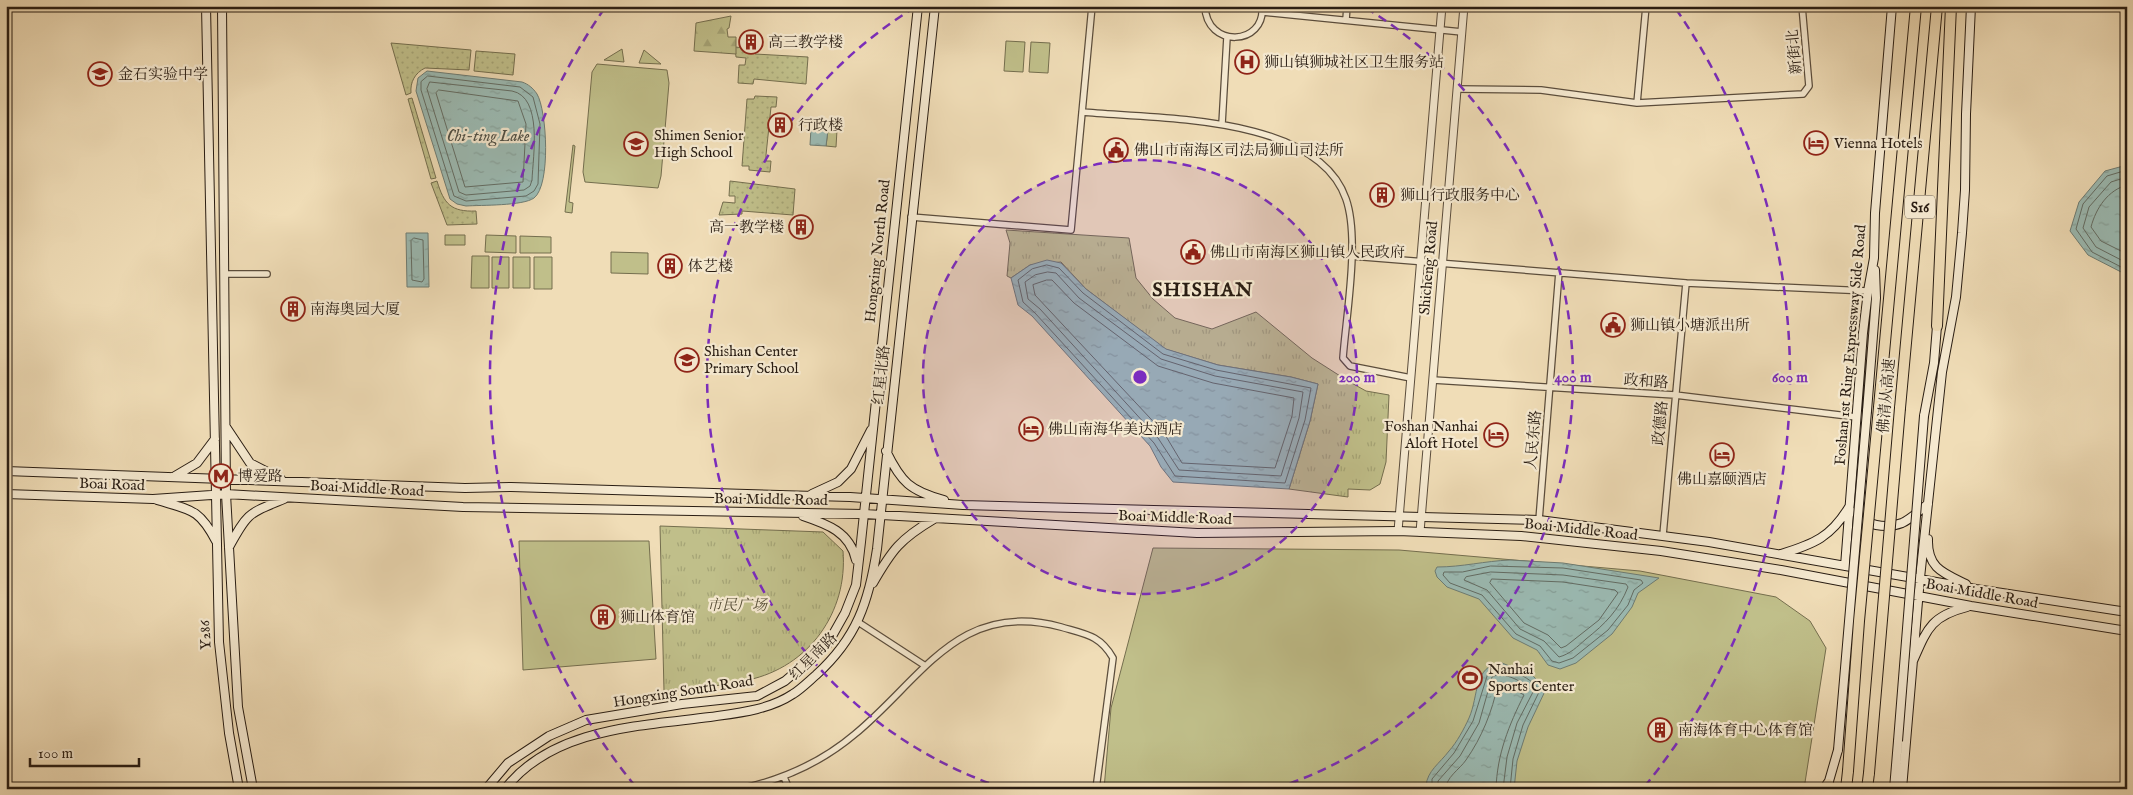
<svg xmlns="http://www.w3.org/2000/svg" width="2133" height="795" font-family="'IM FELL English','Noto Serif SC',serif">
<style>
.grass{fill:url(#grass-dots);stroke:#746e4e}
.forest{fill:url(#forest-firs);stroke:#746e4e}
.park{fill:url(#park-tufts);stroke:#746e4e}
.garden{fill:#c0bf8a;stroke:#746e4e}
.water{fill:url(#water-ripples);stroke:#6d7c74}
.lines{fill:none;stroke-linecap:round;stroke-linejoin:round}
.shore{stroke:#626c64;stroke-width:1}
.minor-casing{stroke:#5b4d3c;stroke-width:8}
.tertiary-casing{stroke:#5b4d3c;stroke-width:9}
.secondary-casing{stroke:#291d13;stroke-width:10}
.motorway-casing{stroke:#291d13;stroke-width:12}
.minor{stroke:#f5e9d0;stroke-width:5.5}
.tertiary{stroke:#f5e9d0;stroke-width:7}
.secondary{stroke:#f5e9d0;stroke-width:8}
.motorway{stroke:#f0ddb7;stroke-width:10}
.secondary-bridge-casing{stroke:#291d13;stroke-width:10;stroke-linecap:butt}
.motorway-bridge-casing{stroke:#291d13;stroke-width:12;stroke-linecap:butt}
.secondary-bridge{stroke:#f5e9d0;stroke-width:8}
.motorway-bridge{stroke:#f0ddb7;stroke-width:10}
.ring{fill:none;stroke:#7b2cbf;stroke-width:2.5;stroke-dasharray:9 6}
.labels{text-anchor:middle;stroke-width:4.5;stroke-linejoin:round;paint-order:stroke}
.shield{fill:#f5e9d0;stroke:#665a4c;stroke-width:1}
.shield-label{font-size:14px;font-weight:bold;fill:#291d13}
.poi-label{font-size:15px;fill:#291d13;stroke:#f5e9d0;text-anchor:start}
.street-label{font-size:15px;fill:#291d13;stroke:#f5e9d0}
.park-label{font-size:15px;font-style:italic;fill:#564e37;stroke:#f5e9d0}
.water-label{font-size:16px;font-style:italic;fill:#4b4c43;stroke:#f5e9d0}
.district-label{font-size:20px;font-weight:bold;letter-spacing:1px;fill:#291d13;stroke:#f5e9d0}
.centre{fill:#7b2cbf;stroke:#f5e9d0;stroke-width:2.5}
.ring-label{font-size:15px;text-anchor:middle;font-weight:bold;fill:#7b2cbf;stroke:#f5e9d0;stroke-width:4.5;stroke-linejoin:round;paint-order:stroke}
</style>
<defs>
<pattern id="grass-dots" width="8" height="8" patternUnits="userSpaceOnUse" patternTransform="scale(1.25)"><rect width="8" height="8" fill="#c0bf8a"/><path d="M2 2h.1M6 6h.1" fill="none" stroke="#a5a476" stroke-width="1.8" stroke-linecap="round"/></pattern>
<pattern id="forest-firs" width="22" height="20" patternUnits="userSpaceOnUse" patternTransform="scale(1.25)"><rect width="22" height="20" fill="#c0bf8a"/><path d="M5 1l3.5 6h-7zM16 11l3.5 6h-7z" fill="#a5a476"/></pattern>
<pattern id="park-tufts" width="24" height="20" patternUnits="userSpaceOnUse" patternTransform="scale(1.25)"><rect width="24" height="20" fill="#c0bf8a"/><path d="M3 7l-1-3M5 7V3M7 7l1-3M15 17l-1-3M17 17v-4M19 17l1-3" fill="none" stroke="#a5a476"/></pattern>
<pattern id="water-ripples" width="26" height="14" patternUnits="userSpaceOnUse" patternTransform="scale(1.25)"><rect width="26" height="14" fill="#9bbbb4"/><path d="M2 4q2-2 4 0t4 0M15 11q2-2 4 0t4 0" fill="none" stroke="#86a09a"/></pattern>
</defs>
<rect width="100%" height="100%" fill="#f0ddb7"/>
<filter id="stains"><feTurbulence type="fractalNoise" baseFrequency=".004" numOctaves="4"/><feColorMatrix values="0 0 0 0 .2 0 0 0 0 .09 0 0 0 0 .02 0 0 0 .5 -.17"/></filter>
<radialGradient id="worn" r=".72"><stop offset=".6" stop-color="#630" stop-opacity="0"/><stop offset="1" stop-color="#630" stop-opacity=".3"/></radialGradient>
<path class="grass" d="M 391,43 L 471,50 L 469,70 L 425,68 C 415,73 410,82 411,93 L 406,95 Z
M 735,47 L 746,48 L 746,50 L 754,51 L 755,54 L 808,57 L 806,84 L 754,79 L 753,84 L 738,83 L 739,65 L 745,65 L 746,58 L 736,57 Z
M 476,51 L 515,54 L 513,75 L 474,71 Z
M 755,96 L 777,97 L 776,107 L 771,107 L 766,155 L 766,161 L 771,161 L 770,172 L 749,170 L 749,166 L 742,166 L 747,99 L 754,99 Z
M 412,98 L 436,178 L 431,179 L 408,99 Z
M 437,181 C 444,204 451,212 476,211 L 477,224 L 447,225 L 431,183 Z
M 730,181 L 795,189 L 793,215 L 742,211 L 742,214 L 719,215 L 723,202 L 735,203 L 735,196 L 729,196 Z"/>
<path class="forest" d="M 731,16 L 729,28 L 727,29 L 728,37 L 736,37 L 736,54 L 694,51 L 696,23 Z"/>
<path class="park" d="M 1006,230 L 1129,238 L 1136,278 L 1153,299 L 1175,318 L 1212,329 L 1256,312 L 1312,358 L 1348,381 L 1366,391 L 1389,395 L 1386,462 L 1380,484 L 1370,490 L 1348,489 L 1348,497 L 1289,489 L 1310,421 L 1318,384 L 1291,377 L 1218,365 L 1165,349 L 1086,289 L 1061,262 L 1030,265 L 1011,278 L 1007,276 L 1010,243 Z
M 660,526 L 823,532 L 843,551 C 848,612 809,667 748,680 C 721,687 692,687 664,691 Z"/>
<path class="garden" d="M 1006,41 L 1025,42 L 1023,72 L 1004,71 Z
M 1031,42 L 1050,43 L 1048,73 L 1029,72 Z
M 622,49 L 624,62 L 604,60 Z
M 644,50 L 661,64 L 639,63 Z
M 597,64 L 667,70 L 669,83 L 661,176 L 658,188 L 585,182 L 583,172 L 592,72 Z
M 828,130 L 837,130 L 836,147 L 826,146 Z
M 573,145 L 575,146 L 569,202 L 573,203 L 572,213 L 565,212 Z
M 445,235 L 465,235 L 465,245 L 445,245 Z
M 486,235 L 516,236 L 516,253 L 485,252 Z
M 520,236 L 551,237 L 551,253 L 520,253 Z
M 611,252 L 648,253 L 648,274 L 611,273 Z
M 472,256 L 489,256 L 489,288 L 471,288 Z
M 492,257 L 509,257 L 509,288 L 492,288 Z
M 513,257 L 530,257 L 530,288 L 513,288 Z
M 534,257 L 552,257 L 552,289 L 534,289 Z
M 519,541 L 649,541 L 656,659 L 523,670 Z
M 1153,548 L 1399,550 L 1640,571 L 1776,597 L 1810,621 L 1826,648 L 1804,789 L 1104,789 L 1111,708 Z"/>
<path class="water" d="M 427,71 L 522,82 C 528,84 533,88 537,94 C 547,111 551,185 534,198 C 523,206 481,205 466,206 L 457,204 L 450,199 L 416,91 L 418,78 Z
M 811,128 L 828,130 L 826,146 L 810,145 Z
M 2127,165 L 2127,275 L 2088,255 L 2070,231 L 2079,202 L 2105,171 Z
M 406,233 L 428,233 L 429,287 L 407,287 Z
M 1047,260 L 1061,263 L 1086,289 L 1166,349 L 1218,365 L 1291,377 L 1318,384 L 1310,421 L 1289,489 L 1173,482 L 1161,467 L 1150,446 L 1032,316 L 1018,305 L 1011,278 L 1030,265 Z
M 1510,560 L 1563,563 L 1659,578 L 1638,593 L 1632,607 L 1612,634 L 1576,663 L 1560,669 L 1548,665 L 1537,650 L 1513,638 L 1479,599 L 1447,587 L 1437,577 L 1435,571 L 1437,567 C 1462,567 1485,561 1510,560 Z
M 1502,663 L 1532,675 L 1546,689 L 1528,727 L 1517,761 L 1514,789 L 1429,789 L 1426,786 C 1427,771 1440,763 1449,751 C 1457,742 1464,729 1469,718 C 1479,696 1473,665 1502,663 Z"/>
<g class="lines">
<path class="shore" d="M 428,76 L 520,87 L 533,97 L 540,124 L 538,184 L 534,191 L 526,196 L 466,201 L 454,196 L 421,90 L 421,82 Z
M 430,82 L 512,91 C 543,97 533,156 532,180 L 530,186 L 524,190 L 466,195 L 459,192 L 427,89 Z
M 439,90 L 518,101 L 526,124 L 523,182 L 465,187 L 436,93 Z
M 2127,170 L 2107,176 L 2083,204 L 2076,229 L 2092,252 L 2127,270
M 2127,177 L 2111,182 L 2089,207 L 2083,228 L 2096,247 L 2127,263
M 2127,185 C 2108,190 2096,208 2091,227 L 2101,241 L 2127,254
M 414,238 L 423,240 L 424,279 L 422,282 L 412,280 L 411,241 Z
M 1047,265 L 1059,268 L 1083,293 L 1163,354 L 1216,370 L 1311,388 L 1305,420 L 1285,483 L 1175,476 L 1154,443 L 1035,313 L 1023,302 L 1018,280 L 1032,269 Z
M 1048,272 L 1056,273 L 1079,298 L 1161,359 L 1215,376 L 1303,392 L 1299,418 L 1281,476 L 1179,470 L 1158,438 L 1040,309 L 1028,299 L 1025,282 L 1035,275 Z
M 1047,280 L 1052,280 L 1074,303 L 1158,366 L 1213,383 L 1294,398 L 1292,416 L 1275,468 L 1182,463 L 1164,433 L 1035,295 L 1033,285 Z
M 1491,566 L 1563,568 L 1641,580 L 1643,583 L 1634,590 L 1628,605 L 1608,630 L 1573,658 L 1559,663 L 1552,661 L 1540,646 L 1516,634 L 1482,595 L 1450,583 L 1443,575 L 1444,572 L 1462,572 Z
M 1491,572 L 1563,575 L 1626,584 L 1628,587 C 1619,610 1605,624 1586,639 C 1577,647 1570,654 1559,657 L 1544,641 L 1520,629 L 1487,590 L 1464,580 L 1466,577 Z
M 1492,579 L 1563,582 L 1615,590 L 1618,593 L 1599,620 L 1566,646 L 1561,648 L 1548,635 L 1524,623 L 1490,583 Z
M 1432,789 L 1432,779 L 1454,753 L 1473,721 L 1488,673 C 1502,662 1530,677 1540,690 L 1523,725 L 1513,759 L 1510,789
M 1438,789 L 1438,781 L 1460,756 L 1479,723 L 1492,677 C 1503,670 1526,683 1533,692 L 1517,723 L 1507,757 L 1503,789
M 1446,789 C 1445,778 1460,769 1466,760 C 1482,737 1492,712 1498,684 L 1501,682 L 1524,695 C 1509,725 1497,754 1496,789"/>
<g class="minor-casing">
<path id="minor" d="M 1205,6 C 1206,49 1266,46 1262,6
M 1263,12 L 1462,32
M 1346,20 L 1347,6
M 1457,89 L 1541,90 L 1637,103 L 1803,94 L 1809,86 L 1802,6
M 1637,103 L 1646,6
M 1082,112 C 1156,119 1317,114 1346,199 C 1360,239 1346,316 1343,358 L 1350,366 L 1411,378
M 1222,124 L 1227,37
M 911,217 L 1071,230 L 1092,6
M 1351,256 L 1686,283 L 1868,291
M 224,274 L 267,274
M 1433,380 L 1675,395 L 1856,417
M 1539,520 L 1559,272
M 1663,535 L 1686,283
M 858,622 L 924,665
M 784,777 L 789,789
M 740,789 C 781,780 822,762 855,734 C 922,679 959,599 1061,627 C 1085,634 1100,635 1113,658 L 1096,789"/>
</g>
<g class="tertiary-casing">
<path id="tertiary" d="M 1398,531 L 1442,6
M 1420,532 L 1464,6"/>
</g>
<g class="secondary-casing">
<path id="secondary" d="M 206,6 L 219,642 L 229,733 L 239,789
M 222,6 L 226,494 L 238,707 L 253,789
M 1867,411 L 1876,298 L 1875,270
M 1924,416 L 1934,363 L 1937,326
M 226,427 L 250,463 L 281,479
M 886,451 C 901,482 910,491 944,500
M 6,471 L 465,488 L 511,487 L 850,497 L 963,505 L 1539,520 L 1709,542 L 1976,589 L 2127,612
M 175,476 L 197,463 L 215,439
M 6,494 L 153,499 L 226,494 L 463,507 L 864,514 L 1197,533 L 1398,531 L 1521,536 L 1661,551 L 1781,570 L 1971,606 L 2127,631
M 812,494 L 838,482 L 851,469 L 871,430
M 157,500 C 190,510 199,508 216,541
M 1855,512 C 1864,526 1887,529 1902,523 C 1911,519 1920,510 1928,504
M 803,516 C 827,524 850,532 856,560
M 1928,539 C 1927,568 1943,573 1966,584
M 229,547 C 248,512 248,514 284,499
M 1781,554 C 1814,544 1831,537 1849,507
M 1845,566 L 1863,333 L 1868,291 L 1874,258 L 1875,213 L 1892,6
M 873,583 C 892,550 900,539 934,519
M 1913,661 C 1927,629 1931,616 1967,607
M 1827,788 L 1838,750
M 486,789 L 508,763 L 549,736 L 586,720 L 682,704 L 757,696 L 785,681 L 827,645 L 845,613 L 856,585 L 861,542 L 918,6
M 505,789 C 552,728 640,726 710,717 C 738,713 769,710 793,694 C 801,689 809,681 816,675 C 857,638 869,601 877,549 L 935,6
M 1894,789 L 1898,741
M 1902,789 L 1920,578 L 1942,372 L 1956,297 L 1962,233 L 1965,190 L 1966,114 L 1971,6"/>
</g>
<g class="motorway-casing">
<path id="motorway" d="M 1937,326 L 1951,6
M 1879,407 L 1916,6
M 1900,408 L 1937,6
M 1828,789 L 1828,784
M 1846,789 L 1848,771
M 1867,789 L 1869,773"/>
</g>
<use href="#minor" class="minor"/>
<use href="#tertiary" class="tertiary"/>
<use href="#secondary" class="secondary"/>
<use href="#motorway" class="motorway"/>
<g class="secondary-bridge-casing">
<path id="secondary-bridge" d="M 1898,741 L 1924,416
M 1838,750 L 1867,411"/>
</g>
<g class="motorway-bridge-casing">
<path id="motorway-bridge" d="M 1848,771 L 1859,621 L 1879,407
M 1869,773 L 1900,408"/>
</g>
<use href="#secondary-bridge" class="secondary-bridge"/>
<use href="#motorway-bridge" class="motorway-bridge"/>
</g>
<circle cx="1140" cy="377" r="217" fill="#7b2cbf" fill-opacity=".12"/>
<g class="ring">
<circle cx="1140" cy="377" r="217"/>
<path d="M1003 788A433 433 0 0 1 914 8M1366 8A433 433 0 0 1 1277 788"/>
<path d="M635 786A650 650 0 0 1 604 9M1676 9A650 650 0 0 1 1645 786"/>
</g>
<defs>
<g id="building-ring" transform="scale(1.25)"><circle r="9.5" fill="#f5e9d0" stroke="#8f2418" stroke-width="1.5"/><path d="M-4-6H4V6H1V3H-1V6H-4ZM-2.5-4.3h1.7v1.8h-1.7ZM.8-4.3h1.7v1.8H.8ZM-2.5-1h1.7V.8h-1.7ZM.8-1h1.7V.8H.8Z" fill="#8f2418"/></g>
<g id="hospital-ring" transform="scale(1.25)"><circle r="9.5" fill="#f5e9d0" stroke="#8f2418" stroke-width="1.5"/><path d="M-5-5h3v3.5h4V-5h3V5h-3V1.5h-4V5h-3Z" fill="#8f2418"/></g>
<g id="school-ring" transform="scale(1.25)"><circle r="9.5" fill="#f5e9d0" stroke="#8f2418" stroke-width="1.5"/><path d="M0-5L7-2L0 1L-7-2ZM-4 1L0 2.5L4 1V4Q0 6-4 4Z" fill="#8f2418"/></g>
<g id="hotel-ring" transform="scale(1.25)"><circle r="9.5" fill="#f5e9d0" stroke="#8f2418" stroke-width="1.5"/><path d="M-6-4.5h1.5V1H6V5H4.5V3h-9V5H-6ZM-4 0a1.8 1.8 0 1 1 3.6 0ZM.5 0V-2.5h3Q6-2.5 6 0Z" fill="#8f2418"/></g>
<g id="civic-ring" transform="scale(1.25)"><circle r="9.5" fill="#f5e9d0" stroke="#8f2418" stroke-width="1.5"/><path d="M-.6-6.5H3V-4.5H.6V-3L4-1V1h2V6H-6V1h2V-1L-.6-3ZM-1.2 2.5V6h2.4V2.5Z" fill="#8f2418"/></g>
<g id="metro-ring" transform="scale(1.25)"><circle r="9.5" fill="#f5e9d0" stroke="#8f2418" stroke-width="1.5"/><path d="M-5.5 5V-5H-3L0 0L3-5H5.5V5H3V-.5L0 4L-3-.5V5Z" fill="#8f2418"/></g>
<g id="stadium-ring" transform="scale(1.25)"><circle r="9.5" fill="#f5e9d0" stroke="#8f2418" stroke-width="1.5"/><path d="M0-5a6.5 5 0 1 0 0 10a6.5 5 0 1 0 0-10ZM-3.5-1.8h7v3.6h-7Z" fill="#8f2418"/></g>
</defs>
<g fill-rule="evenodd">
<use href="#building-ring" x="751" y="42"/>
<use href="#hospital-ring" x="1247" y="62"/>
<use href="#school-ring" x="100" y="74"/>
<use href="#building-ring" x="780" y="125"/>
<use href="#hotel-ring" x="1816" y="143"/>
<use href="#school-ring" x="636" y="144"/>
<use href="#civic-ring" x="1116" y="150"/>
<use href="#building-ring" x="1382" y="195"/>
<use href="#building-ring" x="801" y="227"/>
<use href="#civic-ring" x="1193" y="252"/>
<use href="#building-ring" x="670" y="266"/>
<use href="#building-ring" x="293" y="309"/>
<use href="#civic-ring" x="1613" y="325"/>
<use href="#school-ring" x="687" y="360"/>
<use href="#hotel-ring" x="1031" y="429"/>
<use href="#hotel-ring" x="1496" y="435"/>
<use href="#hotel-ring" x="1722" y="455"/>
<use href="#metro-ring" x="221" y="476"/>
<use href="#building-ring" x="603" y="617"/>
<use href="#stadium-ring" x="1470" y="678"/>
<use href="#building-ring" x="1660" y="730"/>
</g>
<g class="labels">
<rect class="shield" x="1905" y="195.5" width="30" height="23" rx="4"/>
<g class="shield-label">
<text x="1920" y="212">S16</text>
</g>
<g class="poi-label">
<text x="768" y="47">高三教学楼</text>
<text x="1264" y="67">狮山镇狮城社区卫生服务站</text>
<text x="118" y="79">金石实验中学</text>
<text x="798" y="130">行政楼</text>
<text x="654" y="140">Shimen Senior<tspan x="654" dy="17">High School</tspan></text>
<text x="1834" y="148">Vienna Hotels</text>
<text x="1134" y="155">佛山市南海区司法局狮山司法所</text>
<text x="1400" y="200">狮山行政服务中心</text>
<text x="784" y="232" text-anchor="end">高一教学楼</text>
<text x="1210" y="257">佛山市南海区狮山镇人民政府</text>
<text x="688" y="271">体艺楼</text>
<text x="310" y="314">南海奥园大厦</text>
<text x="1630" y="330">狮山镇小塘派出所</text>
<text x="704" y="356">Shishan Center<tspan x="704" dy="17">Primary School</tspan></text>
<text x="1478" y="431" text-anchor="end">Foshan Nanhai<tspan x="1478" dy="17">Aloft Hotel</tspan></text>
<text x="1048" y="434">佛山南海华美达酒店</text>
<text x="238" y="481">博爱路</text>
<text x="1722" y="484" text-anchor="middle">佛山嘉颐酒店</text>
<text x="620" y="622">狮山体育馆</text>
<text x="1488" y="674">Nanhai<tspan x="1488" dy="17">Sports Center</tspan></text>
<text x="1678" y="735">南海体育中心体育馆</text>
</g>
<g class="street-label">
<text transform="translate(1794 52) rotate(-95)" y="5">新街北</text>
<text transform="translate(877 251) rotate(-84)" y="5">Hongxing North Road</text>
<text transform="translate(1428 268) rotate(-85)" y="5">Shicheng Road</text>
<text transform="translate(1850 345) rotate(-85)" y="5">Foshan 1st Ring Expressway Side Road</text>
<text transform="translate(881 375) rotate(-84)" y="5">红星北路</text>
<text transform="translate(1646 381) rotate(4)" y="5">政和路</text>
<text transform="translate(1886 396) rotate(-85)" y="5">佛清从高速</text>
<text transform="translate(1660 423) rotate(-85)" y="5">政德路</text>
<text transform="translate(1533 440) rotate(-85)" y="5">人民东路</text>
<text transform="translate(112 484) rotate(2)" y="5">Boai Road</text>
<text transform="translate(367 488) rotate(3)" y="5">Boai Middle Road</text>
<text transform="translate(771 499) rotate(1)" y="5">Boai Middle Road</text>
<text transform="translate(1175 517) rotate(2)" y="5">Boai Middle Road</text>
<text transform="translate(1581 529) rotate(6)" y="5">Boai Middle Road</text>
<text transform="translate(1982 593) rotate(10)" y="5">Boai Middle Road</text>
<text transform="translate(205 635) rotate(-93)" y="5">Y286</text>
<text transform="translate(813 656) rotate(-45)" y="5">红星南路</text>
<text transform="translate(683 691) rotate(-9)" y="5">Hongxing South Road</text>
</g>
<g class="park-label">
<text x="737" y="610">市民广场</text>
</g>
<g class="water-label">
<text x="488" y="141">Chi-ting Lake</text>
</g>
<g class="district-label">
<text x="1203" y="296">SHISHAN</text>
</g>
</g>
<circle cx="1140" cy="377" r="8" class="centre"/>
<g class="ring-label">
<text x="1357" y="382">200 m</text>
<text x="1573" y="382">400 m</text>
<text x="1790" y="382">600 m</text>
</g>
<rect width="2133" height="795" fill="none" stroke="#f0ddb7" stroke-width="25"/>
<rect x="8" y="8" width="2118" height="780" fill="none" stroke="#291d13" stroke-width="2.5"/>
<rect x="12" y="12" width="2108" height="770" fill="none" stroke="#291d13"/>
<path d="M30 758v8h109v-8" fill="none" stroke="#291d13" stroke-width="2.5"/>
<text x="38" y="758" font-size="15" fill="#291d13" stroke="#f5e9d0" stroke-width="4" paint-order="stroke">100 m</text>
<rect width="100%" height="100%" filter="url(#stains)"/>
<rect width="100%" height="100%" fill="url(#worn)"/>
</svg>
